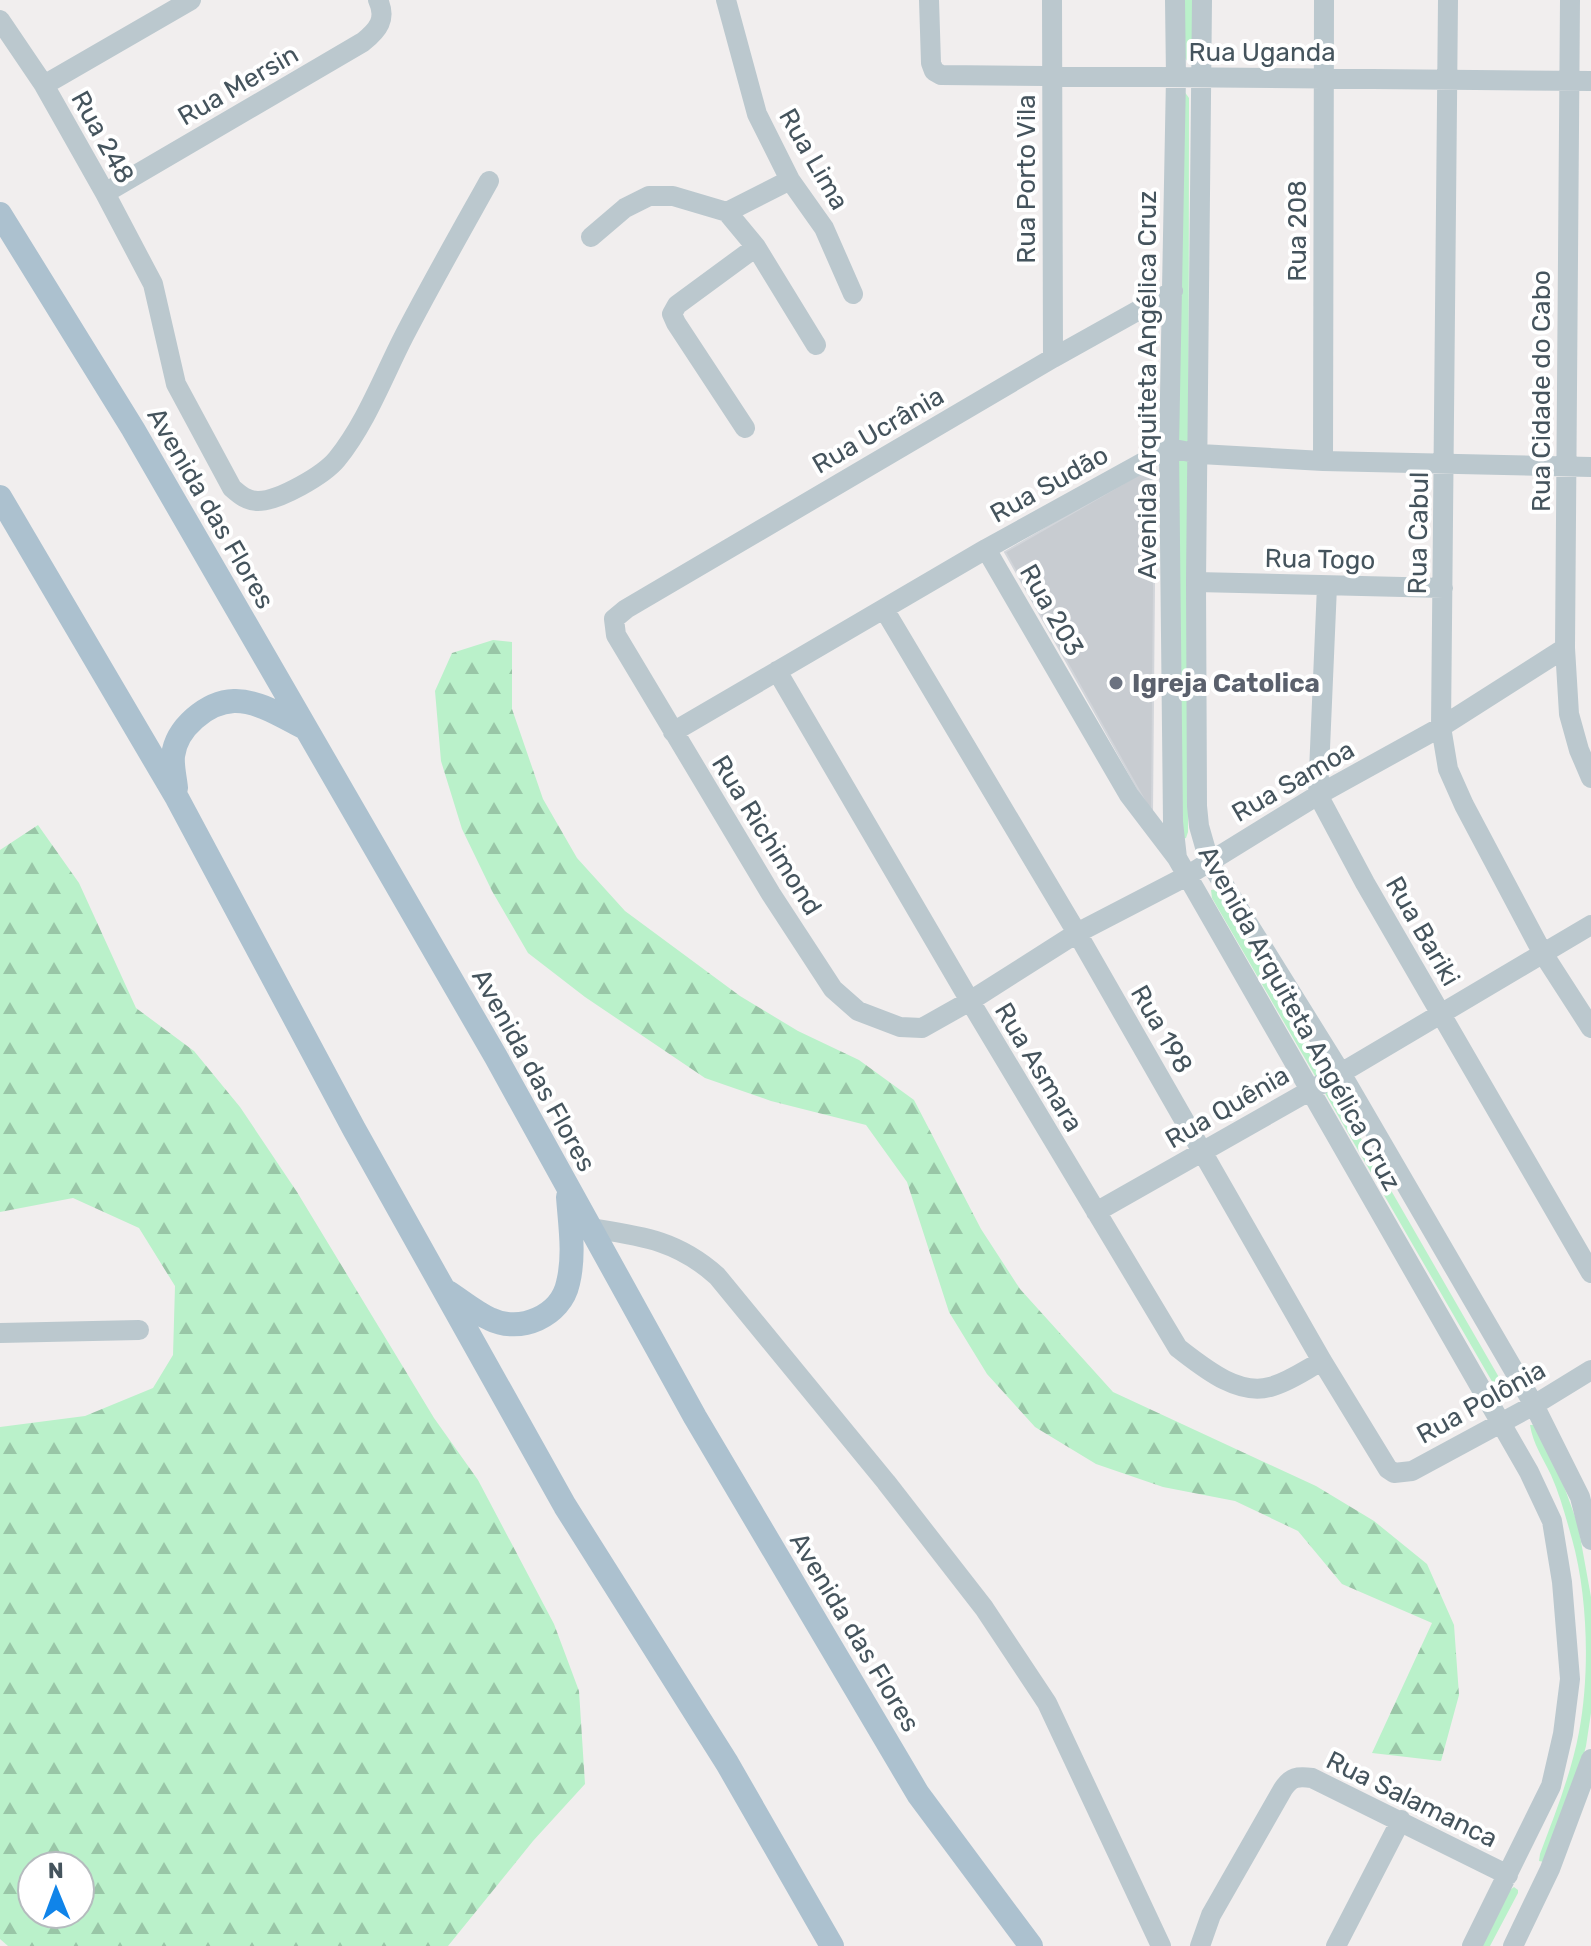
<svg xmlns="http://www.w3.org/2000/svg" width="1591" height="1946" font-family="Rubik,sans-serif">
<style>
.grass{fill:#baf1ca}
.forest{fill:url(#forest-firs);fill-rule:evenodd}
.building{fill:#c8ccd1;stroke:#d2d5da;stroke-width:2}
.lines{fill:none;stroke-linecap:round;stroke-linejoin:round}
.minor{stroke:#bbc8ce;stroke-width:20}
.major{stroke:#acc1cf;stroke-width:24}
.worship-dot{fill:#6b7280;stroke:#fff;stroke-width:3}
.labels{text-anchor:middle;stroke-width:8;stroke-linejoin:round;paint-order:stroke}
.street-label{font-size:26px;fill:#45545d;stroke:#fff}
.worship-label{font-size:26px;font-weight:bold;fill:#5b616d;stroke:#fff;text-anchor:start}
</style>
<defs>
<pattern id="forest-firs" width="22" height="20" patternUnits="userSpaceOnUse" patternTransform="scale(2)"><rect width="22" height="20" fill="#baf1ca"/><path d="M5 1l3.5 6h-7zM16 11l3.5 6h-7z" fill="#99c6a7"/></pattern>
</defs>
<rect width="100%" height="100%" fill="#f1eeee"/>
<path class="grass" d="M 1185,0 L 1195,0 L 1194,65 L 1190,65 L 1185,58 Z
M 1184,91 L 1189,98 L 1188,832 L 1186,838 L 1182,839 L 1176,610 Z
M 1217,889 L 1508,1393 L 1508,1399 L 1503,1400 L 1501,1397 L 1212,898 L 1211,890 Z
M 1530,1425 L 1534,1425 L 1556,1464 L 1578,1525 L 1591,1597 L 1591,1713 L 1586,1746 L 1577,1781 L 1544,1862 L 1539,1861 L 1540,1854 C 1555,1814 1571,1774 1579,1732 C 1590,1674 1588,1596 1572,1539 C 1566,1518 1560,1495 1551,1475 C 1543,1458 1533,1444 1530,1425 Z
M 1514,1887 L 1518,1890 L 1518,1893 L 1490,1946 L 1478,1946 L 1506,1893 Z"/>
<path class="forest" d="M 493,640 L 512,642 L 512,709 L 543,799 L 577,858 L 625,911 L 740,996 L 798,1031 L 859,1060 L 914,1100 L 981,1229 L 1020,1289 L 1113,1392 L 1316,1486 L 1374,1521 L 1427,1564 L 1454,1625 L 1459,1695 L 1441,1761 L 1372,1753 L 1432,1623 L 1342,1584 L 1298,1531 L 1235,1501 L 1163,1487 L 1096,1464 L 1035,1427 L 987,1374 L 949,1312 L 907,1182 L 866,1125 L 771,1101 L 705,1078 L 585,997 L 528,953 L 492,891 L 462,829 L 441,761 L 435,691 L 452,653 Z
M 38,825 L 79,883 L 136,1008 L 194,1051 L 240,1107 L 297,1192 L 434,1418 L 478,1480 L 554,1624 L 579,1691 L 585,1784 L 533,1841 L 448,1946 L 8,1946 L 0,1939 L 0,1427 L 85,1416 L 153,1388 L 173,1355 L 175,1286 L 139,1228 L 73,1198 L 0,1212 L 0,850 ZM 80,1866 L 80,1914 L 32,1914 L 32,1866 Z"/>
<path class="building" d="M 1155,465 L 1152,814 L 1005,552 Z"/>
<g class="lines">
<path class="minor" d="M 726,0 L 757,114 L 790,180 L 824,228 L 853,294
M 929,0 L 931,63 L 934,71 L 941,75 L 1591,81
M 1052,0 L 1053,358
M 1175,0 L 1176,77 L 1169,448 L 1173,822 L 1177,858 L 1529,1472 L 1552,1521 L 1562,1582 L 1570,1679 L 1563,1734 L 1551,1786 L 1472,1946
M 1202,0 L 1196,582 L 1197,806 L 1199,826 L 1209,861 L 1341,1073 L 1534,1405 L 1580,1497 L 1591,1540
M 1448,0 L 1441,727 L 1448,769 L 1464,805 L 1542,952 L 1591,1028
M 1570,0 L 1565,648 L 1569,714 L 1579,750 L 1591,778
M 0,20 L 44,85 L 105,193 L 153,284 L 176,384 L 232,488 C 240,495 247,501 258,501 C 279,501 324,475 337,459 C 366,423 383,377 404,336 C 431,284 460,233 489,181
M 44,85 L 191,0
M 105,193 L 363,42 C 378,30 387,19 378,0
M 727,212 L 790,180
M 591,237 L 625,208 L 649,196 L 673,196 L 727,212 L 756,247 L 816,345
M 1173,291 L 1053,358 L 626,609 L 614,619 L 616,635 L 771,894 L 833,989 L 858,1011 L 900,1027 L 922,1028 L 970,1001 L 1077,933 L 1185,877 L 1318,795 L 1441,727 L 1565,648
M 745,428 L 676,323 L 672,314 L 677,305 L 756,247
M 1323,461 L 1324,0
M 986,549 L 1129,795 L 1177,858
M 1196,582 L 1443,588
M 1327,586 L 1318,795 L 1365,883 L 1591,1273
M 884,609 L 1077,933 L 1322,1361 L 1388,1469 L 1394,1473 L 1412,1471 L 1534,1405 L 1591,1370
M 777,671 L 970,1001 L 1178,1348 C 1203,1367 1237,1396 1270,1387 C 1289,1382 1305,1370 1322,1361
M 673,732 L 986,549 L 1169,448 L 1200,454 L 1323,461 L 1591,467
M 1096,1212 L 1341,1073 L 1591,925
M 590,1228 C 641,1236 677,1240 717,1276 L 886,1482 L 984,1608 L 1047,1703 L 1161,1946
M 0,1333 L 139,1330
M 1200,1946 L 1211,1915 L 1283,1789 C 1291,1777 1297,1776 1312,1778 L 1508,1875
M 1336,1946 L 1401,1820
M 1513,1946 L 1550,1869 L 1591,1759"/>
<path class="major" d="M 0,214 L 133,429 L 496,1057 L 695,1417 L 918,1794 L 1031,1946
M 0,497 L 177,798 L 354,1129 L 565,1506 L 727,1763 L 832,1946
M 176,788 C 175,778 172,766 173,756 C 176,728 207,702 234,701 C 258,700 285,718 305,728
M 448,1292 C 462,1301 475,1312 490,1319 C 520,1334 561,1316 568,1283 C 575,1255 570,1225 568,1197"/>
</g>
<circle class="worship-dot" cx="1116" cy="683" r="8"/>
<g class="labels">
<g class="street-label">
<text x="1262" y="61">Rua Uganda</text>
<text transform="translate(238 85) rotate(-30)" y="9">Rua Mersin</text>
<text transform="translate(103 137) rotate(61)" y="9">Rua 248</text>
<text transform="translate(814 159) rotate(60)" y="9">Rua Lima</text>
<text transform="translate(1026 179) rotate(-90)" y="9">Rua Porto Vila</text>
<text transform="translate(1297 231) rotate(-90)" y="9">Rua 208</text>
<text transform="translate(1147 385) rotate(-90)" y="9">Avenida Arquiteta Angélica Cruz</text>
<text transform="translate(1541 391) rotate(-90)" y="9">Rua Cidade do Cabo</text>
<text transform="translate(878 430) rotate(-30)" y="9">Rua Ucrânia</text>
<text transform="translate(1049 484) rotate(-29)" y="9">Rua Sudão</text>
<text transform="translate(211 508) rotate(60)" y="9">Avenida das Flores</text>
<text transform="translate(1418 533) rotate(-89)" y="9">Rua Cabul</text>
<text transform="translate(1320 559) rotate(1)" y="9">Rua Togo</text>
<text transform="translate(1052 610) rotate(60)" y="9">Rua 203</text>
<text transform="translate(1293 781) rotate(-30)" y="9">Rua Samoa</text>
<text transform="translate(767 835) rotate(58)" y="9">Rua Richimond</text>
<text transform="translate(1423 931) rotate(60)" y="9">Rua Bariki</text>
<text transform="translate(1300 1018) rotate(61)" y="9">Avenida Arquiteta Angélica Cruz</text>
<text transform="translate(1162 1029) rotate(60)" y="9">Rua 198</text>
<text transform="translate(1039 1067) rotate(59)" y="9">Rua Asmara</text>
<text transform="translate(534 1070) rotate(61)" y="9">Avenida das Flores</text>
<text transform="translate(1227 1107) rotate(-30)" y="9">Rua Quênia</text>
<text transform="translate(1481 1402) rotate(-29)" y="9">Rua Polônia</text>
<text transform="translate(855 1632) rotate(59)" y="9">Avenida das Flores</text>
<text transform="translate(1412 1799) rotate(26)" y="9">Rua Salamanca</text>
</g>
<g class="worship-label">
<text x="1132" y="692">Igreja Catolica</text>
</g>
</g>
<g transform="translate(56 1890) rotate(359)"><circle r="38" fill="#ffffff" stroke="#b5bbbe" stroke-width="2"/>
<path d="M0-6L14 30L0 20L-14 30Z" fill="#1084e9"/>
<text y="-12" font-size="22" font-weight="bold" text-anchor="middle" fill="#45545d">N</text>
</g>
</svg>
